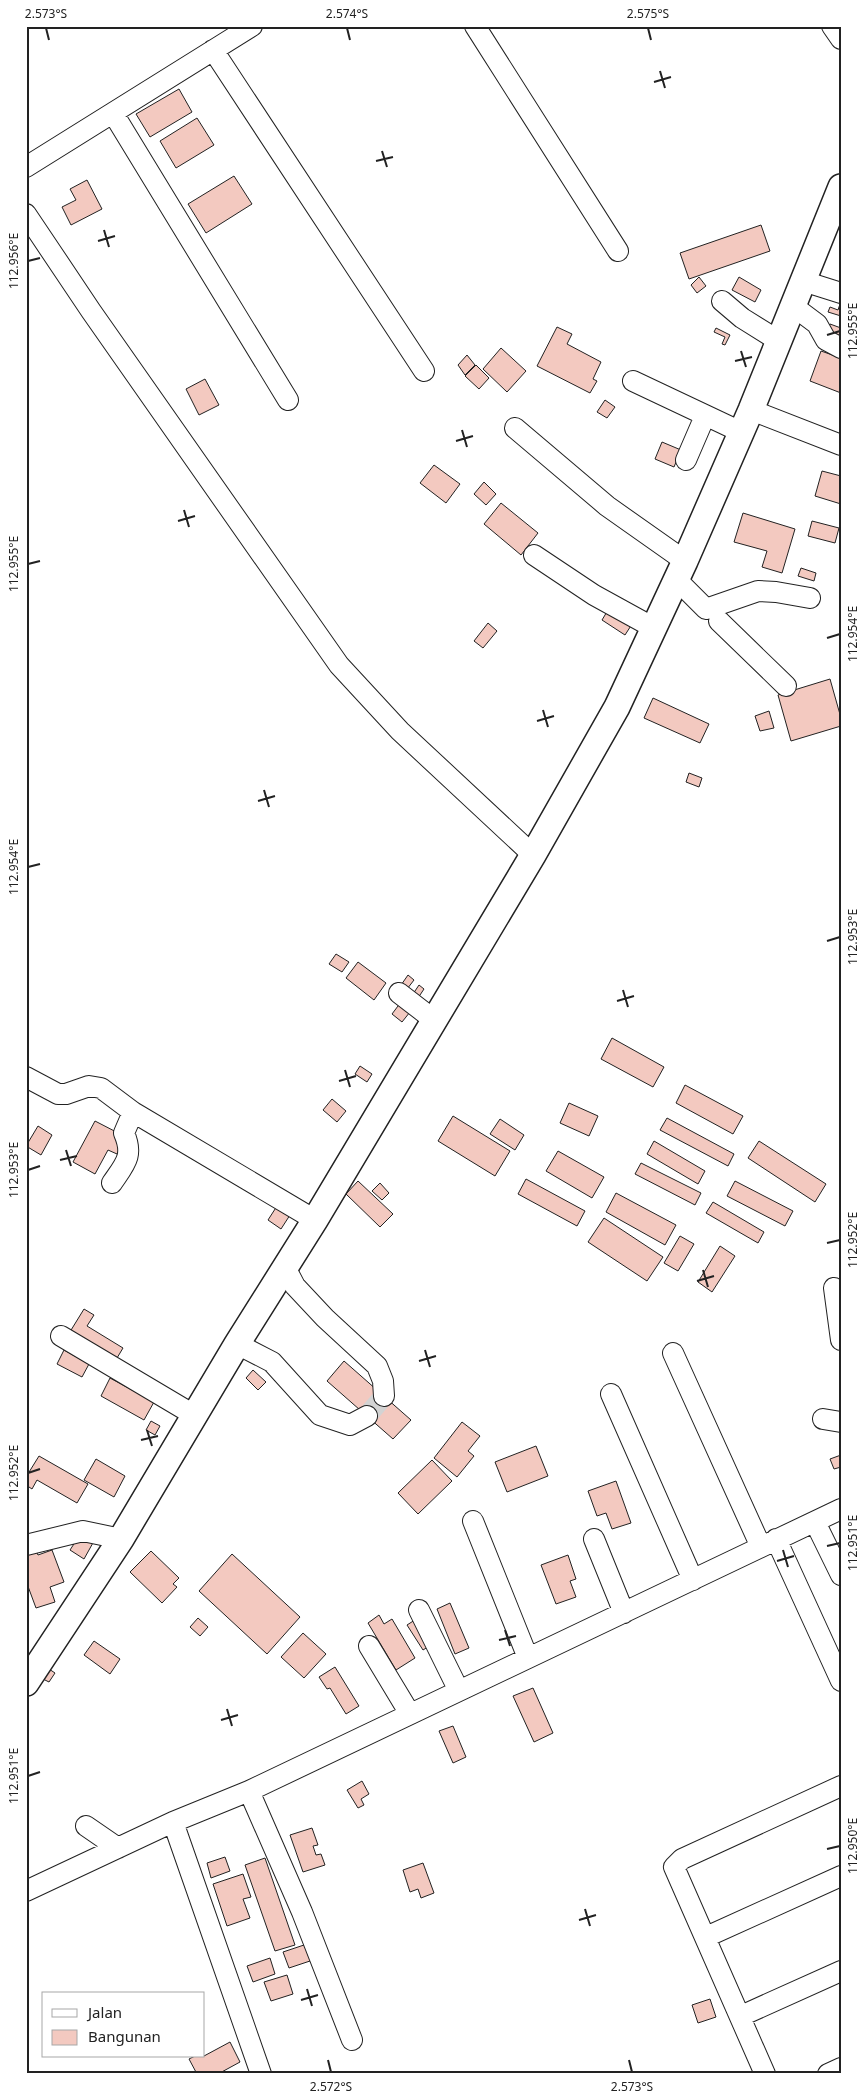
<svg xmlns="http://www.w3.org/2000/svg" width="867" height="2100" font-family="'Noto Sans',sans-serif">
<style>
.building{fill:#f3c9c0;stroke:#222}
.lines{fill:none;stroke-linecap:round;stroke-linejoin:round}
.minor-tunnel{stroke:#d3d3d3;stroke-width:20;stroke-dasharray:20 10;stroke-linecap:butt}
.minor-casing{stroke:#222;stroke-width:22}
.major-casing{stroke:#222;stroke-width:28}
.minor{stroke:#fff;stroke-width:20}
.major{stroke:#fff;stroke-width:25}
.ticks{fill:none;stroke:#222;stroke-width:2}
.neatline{fill:none;stroke:#222;stroke-width:2}
.ticks-label{font-size:12px;text-anchor:middle;fill:#222}
</style>
<rect width="100%" height="100%" fill="#fff"/>
<path class="building" d="M 179,89 L 192,112 L 150,137 L 136,114 Z
M 197,118 L 214,145 L 176,168 L 160,141 Z
M 234,176 L 252,204 L 206,233 L 188,204 Z
M 87,180 L 102,209 L 71,225 L 62,207 L 76,200 L 70,189 Z
M 761,225 L 770,251 L 689,279 L 680,253 Z
M 699,277 L 706,286 L 697,293 L 691,285 Z
M 739,277 L 761,290 L 755,302 L 732,290 Z
M 840,304 L 841,316 L 828,312 L 830,307 L 838,310 Z
M 830,324 L 841,328 L 841,343 L 825,337 Z
M 557,327 L 572,334 L 567,344 L 601,362 L 593,379 L 597,381 L 590,393 L 537,366 Z
M 716,328 L 730,335 L 725,345 L 722,344 L 725,337 L 714,332 Z
M 501,348 L 526,371 L 507,392 L 483,369 Z
M 821,351 L 841,358 L 841,393 L 810,381 Z
M 467,355 L 475,365 L 465,375 L 458,365 Z
M 476,365 L 489,378 L 479,389 L 465,376 Z
M 205,379 L 219,405 L 199,415 L 186,389 Z
M 605,400 L 615,407 L 607,418 L 597,412 Z
M 662,442 L 681,450 L 674,467 L 655,459 Z
M 434,465 L 460,484 L 446,503 L 420,483 Z
M 822,471 L 841,476 L 841,504 L 815,496 Z
M 484,482 L 496,494 L 486,505 L 474,494 Z
M 501,503 L 538,533 L 521,555 L 484,524 Z
M 743,513 L 795,529 L 782,573 L 762,567 L 767,551 L 734,542 Z
M 812,521 L 839,528 L 835,543 L 808,536 Z
M 801,568 L 816,573 L 814,581 L 798,576 Z
M 611,605 L 634,621 L 625,635 L 602,620 Z
M 488,623 L 497,631 L 483,648 L 474,641 Z
M 830,679 L 841,718 L 841,726 L 791,741 L 778,695 Z
M 653,698 L 709,724 L 700,743 L 644,718 Z
M 769,711 L 774,728 L 760,731 L 755,716 Z
M 689,773 L 702,778 L 699,787 L 686,782 Z
M 336,954 L 349,962 L 342,972 L 329,964 Z
M 358,962 L 386,983 L 374,1000 L 346,978 Z
M 408,975 L 414,980 L 404,993 L 399,988 Z
M 419,985 L 424,989 L 416,1001 L 411,997 Z
M 404,998 L 414,1007 L 402,1022 L 392,1014 Z
M 612,1038 L 664,1067 L 653,1087 L 601,1059 Z
M 360,1066 L 372,1074 L 367,1082 L 355,1074 Z
M 685,1085 L 743,1116 L 733,1134 L 676,1103 Z
M 332,1099 L 346,1111 L 337,1122 L 323,1110 Z
M 569,1103 L 598,1116 L 589,1136 L 560,1123 Z
M 453,1116 L 510,1151 L 495,1176 L 438,1141 Z
M 667,1118 L 734,1154 L 728,1166 L 660,1130 Z
M 500,1119 L 524,1135 L 515,1150 L 490,1134 Z
M 95,1121 L 126,1137 L 117,1154 L 108,1150 L 95,1174 L 73,1162 Z
M 38,1126 L 52,1135 L 41,1155 L 26,1146 Z
M 654,1141 L 705,1171 L 698,1184 L 647,1154 Z
M 759,1141 L 826,1184 L 815,1202 L 748,1158 Z
M 558,1151 L 604,1177 L 592,1198 L 546,1171 Z
M 641,1163 L 701,1193 L 695,1205 L 635,1174 Z
M 526,1179 L 585,1211 L 577,1226 L 518,1194 Z
M 358,1181 L 393,1214 L 380,1227 L 346,1194 Z
M 735,1181 L 793,1211 L 785,1226 L 727,1196 Z
M 380,1183 L 389,1193 L 382,1200 L 372,1191 Z
M 616,1193 L 676,1225 L 665,1245 L 606,1212 Z
M 713,1202 L 764,1232 L 758,1243 L 706,1213 Z
M 277,1206 L 290,1215 L 281,1229 L 268,1220 Z
M 604,1218 L 663,1257 L 647,1281 L 588,1242 Z
M 680,1236 L 694,1244 L 678,1271 L 664,1263 Z
M 720,1246 L 735,1256 L 712,1292 L 698,1282 Z
M 84,1309 L 94,1315 L 87,1326 L 123,1348 L 114,1363 L 68,1335 Z
M 64,1350 L 89,1364 L 82,1377 L 57,1364 Z
M 344,1361 L 411,1420 L 393,1439 L 327,1381 Z
M 253,1370 L 266,1382 L 258,1390 L 246,1378 Z
M 110,1378 L 154,1402 L 144,1420 L 101,1396 Z
M 151,1421 L 160,1426 L 155,1435 L 146,1430 Z
M 462,1422 L 480,1436 L 468,1451 L 474,1456 L 457,1477 L 434,1458 Z
M 536,1446 L 548,1476 L 507,1492 L 495,1462 Z
M 841,1455 L 841,1467 L 834,1469 L 830,1459 Z
M 39,1456 L 88,1484 L 77,1503 L 37,1480 L 32,1489 L 26,1485 L 26,1477 Z
M 96,1459 L 125,1476 L 114,1497 L 84,1480 Z
M 432,1460 L 452,1481 L 418,1514 L 398,1493 Z
M 616,1481 L 631,1523 L 612,1529 L 606,1513 L 597,1516 L 588,1491 Z
M 81,1533 L 94,1541 L 84,1559 L 70,1550 Z
M 52,1550 L 64,1582 L 50,1587 L 55,1602 L 36,1608 L 26,1581 L 26,1555 L 36,1551 L 38,1555 Z
M 151,1551 L 179,1578 L 173,1584 L 177,1587 L 162,1603 L 130,1572 Z
M 232,1554 L 300,1617 L 267,1654 L 199,1591 Z
M 568,1555 L 576,1579 L 570,1581 L 576,1597 L 556,1604 L 541,1565 Z
M 450,1603 L 469,1648 L 455,1654 L 437,1609 Z
M 379,1615 L 384,1624 L 392,1619 L 415,1658 L 396,1670 L 368,1623 Z
M 198,1618 L 208,1627 L 200,1636 L 190,1627 Z
M 418,1618 L 434,1643 L 423,1650 L 407,1625 Z
M 303,1633 L 326,1654 L 304,1678 L 281,1657 Z
M 94,1641 L 120,1659 L 110,1674 L 84,1655 Z
M 335,1667 L 359,1706 L 346,1714 L 330,1688 L 327,1689 L 319,1677 Z
M 49,1669 L 55,1673 L 49,1682 L 43,1679 Z
M 533,1688 L 553,1733 L 534,1742 L 513,1696 Z
M 453,1726 L 466,1757 L 453,1763 L 439,1731 Z
M 362,1781 L 369,1794 L 361,1799 L 364,1805 L 358,1808 L 347,1790 Z
M 312,1828 L 318,1845 L 313,1846 L 316,1855 L 321,1854 L 325,1865 L 303,1872 L 290,1835 Z
M 225,1857 L 230,1871 L 211,1878 L 207,1863 Z
M 265,1858 L 295,1945 L 275,1951 L 245,1865 Z
M 423,1863 L 434,1893 L 421,1898 L 418,1889 L 410,1892 L 403,1870 Z
M 243,1874 L 251,1897 L 243,1899 L 250,1918 L 227,1926 L 213,1884 Z
M 313,1942 L 319,1958 L 289,1968 L 283,1952 Z
M 270,1958 L 275,1974 L 253,1982 L 247,1966 Z
M 287,1975 L 293,1994 L 271,2001 L 264,1982 Z
M 710,1999 L 716,2017 L 698,2023 L 692,2005 Z
M 230,2042 L 240,2062 L 218,2074 L 197,2074 L 189,2059 L 195,2056 L 204,2056 Z"/>
<g class="lines">
<path class="minor-tunnel" d="M 367,1416 L 384,1396"/>
<g class="minor-casing">
<path id="minor" d="M 475,26 L 618,251
M 832,26 L 841,39
M 213,50 L 424,371
M 113,113 L 288,400
M 26,167 L 252,26
M 26,214 L 91,311 L 339,665 L 400,731 L 533,855
M 803,281 L 841,293
M 722,301 L 742,318 L 779,341
M 793,306 L 817,324 L 826,340 L 841,348
M 633,381 L 741,432
M 751,410 L 841,445
M 515,428 L 607,506 L 685,561
M 686,460 L 705,416
M 534,555 L 594,595 L 654,628
M 677,580 L 706,609 L 758,591 L 776,592 L 810,598
M 719,621 L 786,686
M 399,993 L 434,1020
M 26,1077 L 58,1094 L 66,1094 L 89,1086 L 101,1088 L 133,1112 L 315,1220
M 112,1183 C 125,1164 134,1156 124,1133 L 133,1112
M 285,1267 L 295,1286 L 325,1318 L 377,1366 L 383,1381 L 384,1396
M 834,1288 L 841,1340
M 61,1336 L 194,1415
M 237,1344 L 272,1362 L 320,1415 L 350,1425 L 367,1416
M 673,1353 L 761,1547
M 611,1394 L 693,1580
M 823,1419 L 841,1422
M 473,1521 L 528,1658
M 815,1522 L 841,1575
M 594,1539 L 624,1613
M 776,1539 L 841,1681
M 26,1545 L 83,1531 L 121,1539
M 419,1610 L 459,1691
M 369,1646 L 410,1714
M 249,1791 L 302,1912 L 352,2040
M 173,1822 L 261,2074
M 86,1826 L 118,1848
M 26,1891 L 173,1822 L 249,1791 L 841,1509
M 706,1937 L 841,1876
M 741,2016 L 841,1971
M 765,2074 L 674,1867 L 682,1859 L 841,1786
M 828,2074 L 841,2068"/>
</g>
<g class="major-casing">
<path id="major" d="M 26,1683 L 121,1539 L 237,1344 L 315,1220 L 533,855 L 617,707 L 685,561 L 751,410 L 841,187"/>
</g>
<use href="#minor" class="minor"/>
<use href="#major" class="major"/>
</g>
<path class="ticks" d="M 46,28 L 49,40M 347,28 L 350,40M 648,28 L 651,40M 660,71 L 665,88M 654,82 L 671,77M 382,151 L 387,167M 376,161 L 393,157M 104,230 L 109,247M 98,241 L 115,236M 28,261 L 40,258M 827,335 L 840,331M 741,351 L 746,367M 735,361 L 752,357M 462,430 L 467,447M 456,441 L 473,436M 184,510 L 189,527M 178,521 L 195,516M 28,564 L 40,561M 827,638 L 840,634M 543,710 L 548,727M 537,721 L 554,716M 264,790 L 269,807M 258,801 L 275,796M 28,867 L 40,864M 827,941 L 840,937M 623,990 L 628,1007M 617,1001 L 634,996M 345,1070 L 350,1087M 339,1081 L 356,1076M 66,1150 L 71,1166M 60,1160 L 77,1156M 28,1170 L 40,1166M 827,1243 L 840,1240M 703,1270 L 708,1287M 697,1281 L 714,1276M 425,1350 L 430,1367M 419,1361 L 436,1356M 147,1430 L 152,1446M 141,1440 L 158,1436M 28,1473 L 40,1469M 827,1546 L 840,1543M 783,1550 L 788,1567M 777,1561 L 794,1556M 505,1630 L 510,1646M 499,1640 L 516,1636M 227,1709 L 232,1726M 221,1720 L 238,1715M 28,1776 L 40,1772M 827,1849 L 840,1846M 585,1909 L 590,1926M 579,1920 L 596,1915M 307,1989 L 312,2006M 301,2000 L 318,1995M 328,2060 L 331,2072M 629,2060 L 632,2072"/>
<rect width="867" height="2100" fill="none" stroke="#ffffff" stroke-width="55"/>
<rect x="42" y="1992" width="162" height="65" fill="#ffffff" stroke="#a7a7a7"/>
<rect x="52" y="2009" width="25" height="8" fill="#ffffff" stroke="#a7a7a7"/>
<text x="88" y="2018" font-size="15" fill="#222222">Jalan</text>
<rect x="52" y="2030" width="25" height="15" fill="#f3c9c0" stroke="#a7a7a7"/>
<text x="88" y="2042" font-size="15" fill="#222222">Bangunan</text>
<rect x="28" y="28" width="812" height="2044" class="neatline"/>
<g class="ticks-label">
<text x="46" y="18">2.573°S</text>
<text x="347" y="18">2.574°S</text>
<text x="648" y="18">2.575°S</text>
<text transform="translate(14 261) rotate(-90)" y="4">112.956°E</text>
<text transform="translate(853 331) rotate(-90)" y="4">112.955°E</text>
<text transform="translate(14 564) rotate(-90)" y="4">112.955°E</text>
<text transform="translate(853 634) rotate(-90)" y="4">112.954°E</text>
<text transform="translate(14 867) rotate(-90)" y="4">112.954°E</text>
<text transform="translate(853 937) rotate(-90)" y="4">112.953°E</text>
<text transform="translate(14 1170) rotate(-90)" y="4">112.953°E</text>
<text transform="translate(853 1240) rotate(-90)" y="4">112.952°E</text>
<text transform="translate(14 1473) rotate(-90)" y="4">112.952°E</text>
<text transform="translate(853 1543) rotate(-90)" y="4">112.951°E</text>
<text transform="translate(14 1776) rotate(-90)" y="4">112.951°E</text>
<text transform="translate(853 1846) rotate(-90)" y="4">112.950°E</text>
<text x="331" y="2091">2.572°S</text>
<text x="632" y="2091">2.573°S</text>
</g>
</svg>
